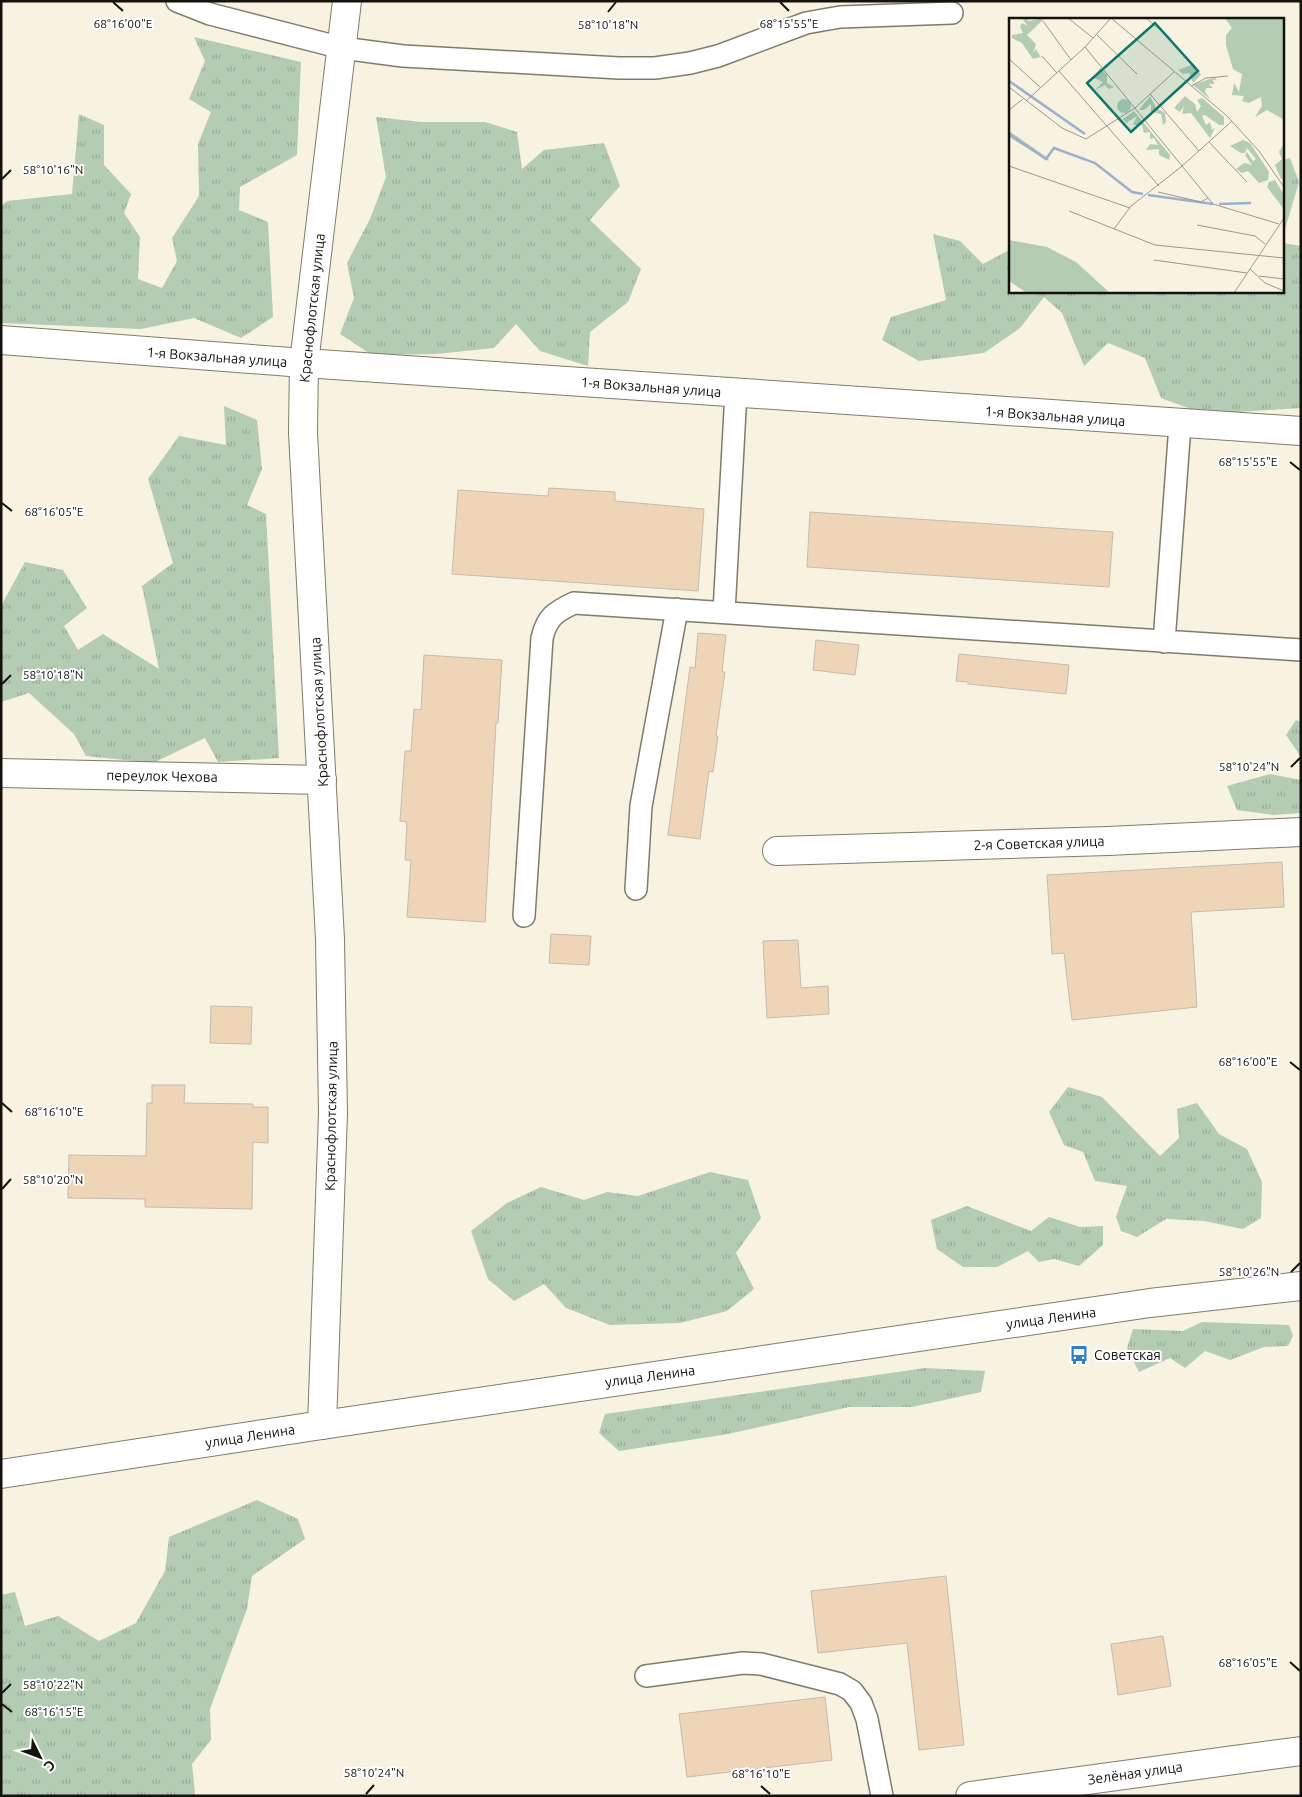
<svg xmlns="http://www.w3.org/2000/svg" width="1302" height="1797" font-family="Ubuntu,sans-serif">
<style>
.grass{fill:url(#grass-tufts)}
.building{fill:#efd5b7;stroke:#c6baac}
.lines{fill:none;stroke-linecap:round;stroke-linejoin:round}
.service-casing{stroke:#807b6c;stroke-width:24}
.minor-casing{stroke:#807b6c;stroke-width:30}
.tertiary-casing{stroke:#807b6c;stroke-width:30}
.secondary-casing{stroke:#807b6c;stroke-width:30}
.service{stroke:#fff;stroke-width:21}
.minor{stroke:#fff;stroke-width:28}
.tertiary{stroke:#fff;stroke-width:28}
.secondary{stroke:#fff;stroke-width:28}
.ticks{fill:none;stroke:#14120d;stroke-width:2}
.labels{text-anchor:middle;stroke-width:4;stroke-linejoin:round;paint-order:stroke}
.street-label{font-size:14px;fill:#14120d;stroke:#fff}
.poi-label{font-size:14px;fill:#14120d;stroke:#fff;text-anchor:start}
.inset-river{fill:none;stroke:#9bb0ce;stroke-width:2.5}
.inset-road{fill:none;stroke:#9d988c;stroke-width:1}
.view{fill:#0f766e;fill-opacity:0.15;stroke:#0f766e;stroke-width:2.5}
.inset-edge{fill:none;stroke:#14120d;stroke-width:2.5}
.ticks-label{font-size:12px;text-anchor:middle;fill:#14120d;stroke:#fff;stroke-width:4;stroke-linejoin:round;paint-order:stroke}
</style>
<defs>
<pattern id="grass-tufts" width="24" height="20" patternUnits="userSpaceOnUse" patternTransform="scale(1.25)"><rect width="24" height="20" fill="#b4cbb4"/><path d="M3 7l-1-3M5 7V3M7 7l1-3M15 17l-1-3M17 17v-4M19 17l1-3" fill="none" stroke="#9aad9a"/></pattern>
</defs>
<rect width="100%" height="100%" fill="#f8f2e1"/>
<path class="grass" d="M 194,37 L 301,62 L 297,155 L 240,187 L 239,210 L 268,222 L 273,317 L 241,338 L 194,318 L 141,329 L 1,323 L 1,206 L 7,201 L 72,194 L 79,114 L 104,125 L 104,165 L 131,194 L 124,213 L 140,237 L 138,279 L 162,288 L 177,261 L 172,238 L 199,196 L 198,144 L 211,112 L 189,99 L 205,61 Z
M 376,117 L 421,122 L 485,122 L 517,132 L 522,169 L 544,150 L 604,143 L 620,186 L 590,220 L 641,269 L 628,302 L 590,332 L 588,366 L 540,351 L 516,324 L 494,348 L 436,354 L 372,355 L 340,334 L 354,298 L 347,263 L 370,219 L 386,177 Z
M 1290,158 L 1299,182 L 1283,236 L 1283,160 Z
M 933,234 L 960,241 L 983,264 L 1011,249 L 1011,291 L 1283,291 L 1283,243 L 1301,246 L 1301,408 L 1204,414 L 1161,398 L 1145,358 L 1108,343 L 1084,366 L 1062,313 L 1044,297 L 1020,328 L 984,353 L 919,361 L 882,340 L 891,317 L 946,300 Z
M 224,406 L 257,420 L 262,469 L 247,505 L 266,514 L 279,758 L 218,762 L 205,738 L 153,763 L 86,756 L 74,734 L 29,693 L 1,702 L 1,606 L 25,562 L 63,570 L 87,608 L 64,626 L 78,650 L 103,634 L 159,669 L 142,586 L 173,563 L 148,479 L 179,436 L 226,445 Z
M 1296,720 L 1301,722 L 1301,757 L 1286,735 Z
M 1270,774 L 1301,780 L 1301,813 L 1274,815 L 1237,810 L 1227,786 Z
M 1068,1087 L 1102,1097 L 1160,1156 L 1179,1138 L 1177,1109 L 1197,1103 L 1219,1134 L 1247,1149 L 1262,1182 L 1261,1218 L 1243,1229 L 1204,1221 L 1166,1219 L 1137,1237 L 1121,1231 L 1116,1217 L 1127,1186 L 1095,1181 L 1083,1152 L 1064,1145 L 1049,1112 Z
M 710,1172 L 748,1180 L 761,1218 L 736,1253 L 754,1289 L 727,1311 L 680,1323 L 610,1325 L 566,1308 L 544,1284 L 514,1301 L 488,1279 L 471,1231 L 507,1203 L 541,1187 L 584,1200 L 607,1192 L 638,1196 Z
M 967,1206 L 1031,1231 L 1049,1217 L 1080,1227 L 1103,1226 L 1103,1245 L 1079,1266 L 1054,1259 L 1039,1262 L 1028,1251 L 997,1267 L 963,1267 L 937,1249 L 931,1220 Z
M 1202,1322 L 1289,1325 L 1293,1336 L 1288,1346 L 1264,1347 L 1230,1360 L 1205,1351 L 1185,1368 L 1170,1358 L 1139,1372 L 1127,1348 L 1133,1329 L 1183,1331 Z
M 925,1368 L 985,1371 L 981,1392 L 912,1407 L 849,1407 L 728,1434 L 619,1451 L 599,1433 L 605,1414 Z
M 257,1500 L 298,1519 L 305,1539 L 252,1576 L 247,1609 L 210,1709 L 211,1740 L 192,1764 L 195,1794 L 192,1796 L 1,1796 L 1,1595 L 15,1592 L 25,1626 L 58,1616 L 99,1641 L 136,1623 L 165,1571 L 169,1537 Z"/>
<path class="building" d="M 549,488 L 615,492 L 615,501 L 704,509 L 698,591 L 452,574 L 458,490 L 548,496 Z
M 810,512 L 1113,532 L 1109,587 L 807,567 Z
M 698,633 L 726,635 L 722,672 L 725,672 L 716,736 L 718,736 L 713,772 L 709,771 L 700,839 L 668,835 L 690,667 L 695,668 Z
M 816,640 L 859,645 L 855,675 L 813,670 Z
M 959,654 L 1069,665 L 1066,694 L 968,684 L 968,682 L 956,681 Z
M 424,655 L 502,660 L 498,723 L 496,723 L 485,922 L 407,917 L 411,860 L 405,860 L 407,822 L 400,821 L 405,751 L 411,751 L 414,709 L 421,710 Z
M 1282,862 L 1284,907 L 1191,912 L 1197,1007 L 1072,1020 L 1064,953 L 1052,954 L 1047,875 Z
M 551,934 L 591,936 L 589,965 L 549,963 Z
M 798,940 L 801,988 L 828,986 L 829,1014 L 767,1018 L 763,941 Z
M 211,1006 L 252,1007 L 251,1044 L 210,1043 Z
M 152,1085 L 185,1085 L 184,1103 L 253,1104 L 253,1107 L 268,1107 L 268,1143 L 253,1142 L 252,1209 L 145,1207 L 145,1199 L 68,1198 L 69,1155 L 146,1156 L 147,1103 L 152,1103 Z
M 946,1576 L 964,1745 L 919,1750 L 907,1643 L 818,1653 L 811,1591 Z
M 1163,1636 L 1171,1686 L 1118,1695 L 1111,1644 Z
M 825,1697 L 832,1760 L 687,1777 L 679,1714 Z"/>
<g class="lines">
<g class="service-casing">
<path id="service" d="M 177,1 L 210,14 L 342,48 L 403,56 L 619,68 L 655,68 L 690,63 L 718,56 L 806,23 L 840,17 L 952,13
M 724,612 L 736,392
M 1164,642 L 1180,425
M 636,889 L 641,806 L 677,609
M 524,916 L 542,638 C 547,617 555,612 574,603 L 1301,650
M 646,1676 L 743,1663 L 761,1664 L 840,1684 L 852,1691 L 861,1703 L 867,1719 L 882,1796"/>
</g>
<g class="minor-casing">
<path id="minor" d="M 1,340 L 304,363 L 1301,431
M 1,773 L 322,780
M 777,851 L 1108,841 L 1301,832
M 970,1796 L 1301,1751"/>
</g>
<g class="tertiary-casing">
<path id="tertiary" d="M 322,1425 L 333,1113 L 330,939 L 303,433 L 304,363 L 347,1"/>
</g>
<g class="secondary-casing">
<path id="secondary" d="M 1,1474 L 322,1425 L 1150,1303 L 1301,1286"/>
</g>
<use href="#service" class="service"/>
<use href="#minor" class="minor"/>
<use href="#tertiary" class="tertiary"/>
<use href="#secondary" class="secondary"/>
</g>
<path class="ticks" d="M 113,2 L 123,11M 780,2 L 789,11M 608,12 L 616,2M 2,179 L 11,170M 1290,462 L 1300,470M 2,503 L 12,511M 2,684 L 11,675M 1291,767 L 1300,758M 1290,1062 L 1300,1070M 2,1103 L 12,1112M 2,1189 L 11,1179M 1291,1272 L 1300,1263M 1290,1662 L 1300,1671M 2,1693 L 11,1684M 2,1704 L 12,1712M 761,1786 L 770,1794M 366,1794 L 374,1785"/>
<defs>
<g id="bus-bare" transform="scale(1.5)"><path d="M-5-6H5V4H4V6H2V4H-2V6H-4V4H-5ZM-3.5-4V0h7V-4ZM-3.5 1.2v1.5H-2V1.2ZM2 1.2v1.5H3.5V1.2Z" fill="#2f7dcd" stroke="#fff" stroke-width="2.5" paint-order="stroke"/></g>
</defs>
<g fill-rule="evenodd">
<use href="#bus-bare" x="1079" y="1355"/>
</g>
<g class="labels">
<g class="street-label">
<text transform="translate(312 308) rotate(-84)" y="5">Краснофлотская улица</text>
<text transform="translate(217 357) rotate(4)" y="5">1-я Вокзальная улица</text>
<text transform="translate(651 387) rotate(4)" y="5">1-я Вокзальная улица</text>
<text transform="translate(1055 416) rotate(4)" y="5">1-я Вокзальная улица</text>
<text transform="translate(319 712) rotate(-93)" y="5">Краснофлотская улица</text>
<text transform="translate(162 776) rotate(1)" y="5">переулок Чехова</text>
<text transform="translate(1039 843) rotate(-2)" y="5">2-я Советская улица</text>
<text transform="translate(331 1116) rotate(-89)" y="5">Краснофлотская улица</text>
<text transform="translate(1051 1318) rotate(-8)" y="5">улица Ленина</text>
<text transform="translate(650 1376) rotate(-8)" y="5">улица Ленина</text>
<text transform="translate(250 1436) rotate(-9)" y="5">улица Ленина</text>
<text transform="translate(1135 1773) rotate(-8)" y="5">Зелёная улица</text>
</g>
<g class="poi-label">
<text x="1094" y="1360">Советская</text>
</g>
</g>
<g transform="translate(1009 18)">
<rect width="275" height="275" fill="#f8f2e1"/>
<path d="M 18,0 L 19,3 L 36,0 L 18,17 L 27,26 L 24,35 L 27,31 L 34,43 L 31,39 L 24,41 L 13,25 L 3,20 L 3,17 L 14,15 L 11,9 L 13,5 L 19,8 L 14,2 ZM 185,46 L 192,57 L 184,65 L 180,55 L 174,56 L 169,52 ZM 91,50 L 98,57 L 98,65 L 105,69 L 100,71 L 96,67 L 86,72 L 94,64 L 85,60 ZM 206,59 L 208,63 L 204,61 L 205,66 L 200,66 L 204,70 L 197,70 L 196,74 L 202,82 L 184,67 ZM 141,78 L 147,90 L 156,95 L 157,104 L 154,107 L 152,96 L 142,94 L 142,86 L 135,92 L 130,92 ZM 176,78 L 186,86 L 188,94 L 192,88 L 188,82 L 193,80 L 215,99 L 215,107 L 210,107 L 196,97 L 193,98 L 197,107 L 201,104 L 203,112 L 206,110 L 201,120 L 182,95 L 173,96 L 175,88 L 171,94 L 165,90 ZM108 88a7 7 0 1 1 14 0a7 7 0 1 1-14 0ZM 125,93 L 161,137 L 160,142 L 150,137 L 150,131 L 137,132 L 141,126 L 149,127 L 145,120 L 141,121 L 141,114 L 135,115 L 133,107 L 124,107 L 128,98 L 117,105 L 114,101 ZM 234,122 L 241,125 L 260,154 L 259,162 L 250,165 L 239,153 L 233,155 L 227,151 L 235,145 L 243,147 L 236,137 L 238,134 L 244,143 L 247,141 L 238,130 L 236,135 L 232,135 L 221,128 ZM 275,125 L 275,161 L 272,161 L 266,147 L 273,141 L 270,134 ZM 266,162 L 275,177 L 274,190 L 258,169 L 260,164 Z" fill="#b4cbb4"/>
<path d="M 216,0 L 275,0 L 275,102 L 258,92 L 246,99 L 253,88 L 252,79 L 240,85 L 233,83 L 235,78 L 223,77 L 225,65 L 230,74 L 233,56 L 224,51 L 217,27 L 217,17 L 223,10 Z" fill="#b4cbb4"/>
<path d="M 0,113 L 39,140 L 40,143 L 0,119 ZM 0,222 L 38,229 L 67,244 L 101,275 L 18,275 L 0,263 Z" fill="#b4cbb4"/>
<path class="inset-river" d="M 0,63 L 76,116M 0,116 L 37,141 L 45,130 L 86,145 L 123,174 L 134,176M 139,177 L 204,186M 210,186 L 242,185"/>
<path class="inset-road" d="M 59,0 L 84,20M 102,0 L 217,97 L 250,133 L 275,169M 137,0 L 162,21M 34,3 L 62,42M 87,16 L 128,56M 76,29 L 204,186 L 270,206M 33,38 L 48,55M 0,41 L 31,69M 50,53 L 150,168M 182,68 L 197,60 L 219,58M 0,69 L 53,110 L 77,121 L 126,90 L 165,54M 141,76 L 190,133M 17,83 L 76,29 L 102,0M 0,92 L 14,81M 200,124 L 238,164M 0,148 L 121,190M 149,174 L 192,184 L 199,180M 60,193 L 146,227 L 275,240M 188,207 L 246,218 L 256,226M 105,211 L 122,188 L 172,149 L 223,103M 145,242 L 238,255M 241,251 L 256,265 L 275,273M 250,258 L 275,261M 225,275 L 275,200"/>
<path class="view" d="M 146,5 L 189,53 L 122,114 L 78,65 Z"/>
<rect width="275" height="275" class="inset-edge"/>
</g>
<g class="ticks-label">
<text x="123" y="28">68°16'00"E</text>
<text x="789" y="28">68°15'55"E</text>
<text x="608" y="29">58°10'18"N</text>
<text x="53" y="174">58°10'16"N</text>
<text x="1248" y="466">68°15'55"E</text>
<text x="54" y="516">68°16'05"E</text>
<text x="53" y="679">58°10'18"N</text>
<text x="1249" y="771">58°10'24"N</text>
<text x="1248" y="1066">68°16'00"E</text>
<text x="54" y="1116">68°16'10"E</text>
<text x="53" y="1184">58°10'20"N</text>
<text x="1249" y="1276">58°10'26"N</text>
<text x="1248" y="1667">68°16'05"E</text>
<text x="53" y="1689">58°10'22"N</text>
<text x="54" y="1716">68°16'15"E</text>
<text x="374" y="1777">58°10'24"N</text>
<text x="761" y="1778">68°16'10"E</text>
</g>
<rect width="1302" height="1797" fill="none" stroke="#14120d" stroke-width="5"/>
<g transform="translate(40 1757) rotate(132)" stroke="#ffffff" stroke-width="4" paint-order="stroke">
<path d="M0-4L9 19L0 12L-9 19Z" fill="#14120d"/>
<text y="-8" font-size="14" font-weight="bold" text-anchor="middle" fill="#14120d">С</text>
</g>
</svg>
